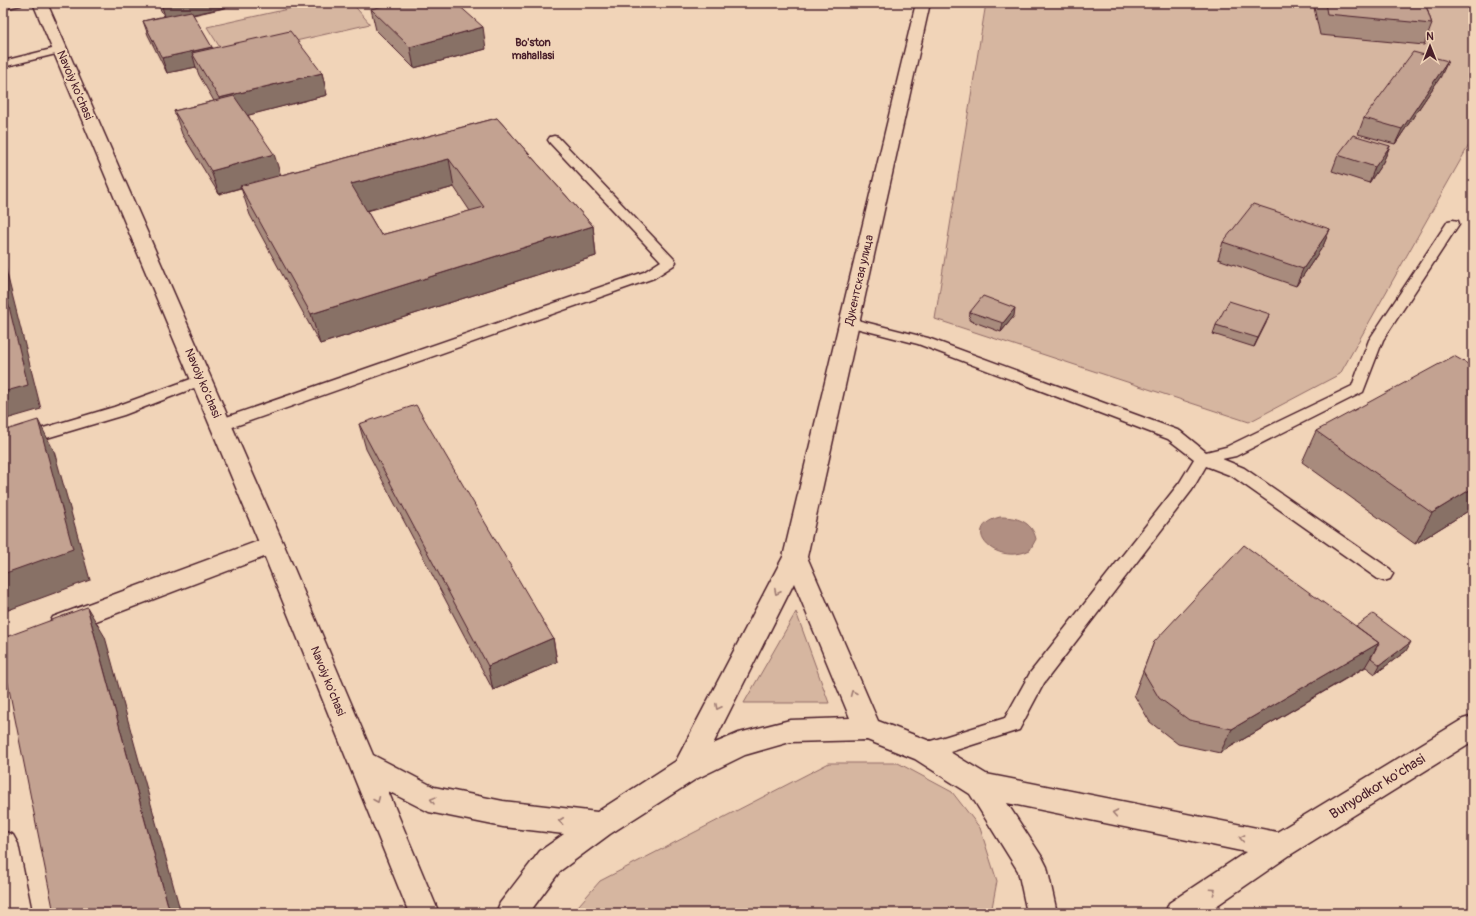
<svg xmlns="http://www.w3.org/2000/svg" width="1476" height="916" font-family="Pangolin,sans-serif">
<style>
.green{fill:#d6b6a0;stroke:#906a66}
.water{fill:#b18f82;stroke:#88625f}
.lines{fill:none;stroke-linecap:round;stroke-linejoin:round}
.lane-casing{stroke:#4a1f2b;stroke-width:3}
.street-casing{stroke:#4a1f2b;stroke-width:3}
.secondary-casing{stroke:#4a1f2b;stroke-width:3}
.lane{fill:#f1d4b8;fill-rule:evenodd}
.street{fill:#f1d4b8;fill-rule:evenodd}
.secondary{fill:#f1d4b8;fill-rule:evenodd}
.wall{fill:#a88b7d;stroke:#4a1f2b;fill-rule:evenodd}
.shaded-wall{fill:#887166;stroke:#4a1f2b}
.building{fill:#c3a291;stroke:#4a1f2b;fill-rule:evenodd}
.oneway{stroke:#9e7a72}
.labels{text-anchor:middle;stroke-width:4;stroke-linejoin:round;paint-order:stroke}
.far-neighbourhood-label{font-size:11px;font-weight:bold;fill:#4a1f2b;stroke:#f1d4b8}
.street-label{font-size:12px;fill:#4a1f2b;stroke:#f1d4b8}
.near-street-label{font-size:14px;fill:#4a1f2b;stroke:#f1d4b8}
</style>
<rect width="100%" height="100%" fill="#f1d4b8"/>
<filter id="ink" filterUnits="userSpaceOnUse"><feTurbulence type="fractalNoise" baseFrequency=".025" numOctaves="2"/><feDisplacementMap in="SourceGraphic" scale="8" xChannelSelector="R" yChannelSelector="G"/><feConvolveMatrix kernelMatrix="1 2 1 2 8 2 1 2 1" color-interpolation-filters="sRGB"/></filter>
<g filter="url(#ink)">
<path class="green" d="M 315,3 L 352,3 L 370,24 L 226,57 L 207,27 Z
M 986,3 L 1473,3 L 1473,138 L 1340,374 L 1249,422 L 935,319 Z
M 796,612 L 829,703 L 744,703 Z
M 829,763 L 898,763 L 952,792 L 980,828 L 997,881 L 991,913 L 572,913 L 600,881 Z"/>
<path class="water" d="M 1000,517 C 1016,517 1032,521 1036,539 L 1030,550 C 994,567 959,527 1000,517 Z"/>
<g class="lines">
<g class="lane-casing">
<path id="lane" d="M 3,3 L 22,3 L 21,5 L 3,9 Z
M 60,47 L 64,48 L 65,50 L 64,52 L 3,67 L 3,61 Z
M 554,136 L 558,137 L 674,259 L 676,262 L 674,265 L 654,278 L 227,429 L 221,430 L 215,429 L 213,425 L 215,421 L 644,272 L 661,261 L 550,143 L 548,140 L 550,137 Z
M 1453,220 L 1458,221 L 1459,224 L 1383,340 L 1363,392 L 1236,456 L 1222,459 L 1244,468 L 1390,569 L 1393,574 L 1390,579 L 1384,581 L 1378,579 L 1232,476 L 1206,466 L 1192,490 L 1044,683 L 1019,730 L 925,760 L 918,757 L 915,751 L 918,745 L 1005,718 L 1030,673 L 1180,482 L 1194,459 L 1168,439 L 918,344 L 844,325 L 842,322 L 844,319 L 849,318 L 928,338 L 1180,431 L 1206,452 L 1226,447 L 1352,386 L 1369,340 L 1448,221 Z
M 202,375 L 207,377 L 209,380 L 207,383 L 124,415 L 3,451 L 3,440 L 114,407 Z"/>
</g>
<g class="street-casing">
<path id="street" d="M 272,536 L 280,539 L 284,545 L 280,551 L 62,634 L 53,631 L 49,624 L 53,617 Z
M 3,831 L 13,835 L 18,844 L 32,913 L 3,913 Z"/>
</g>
<g class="secondary-casing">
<path id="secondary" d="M 33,3 L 47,3 L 284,545 L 373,755 L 434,787 L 503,801 L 597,812 L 676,761 L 783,557 L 916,3 L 930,3 L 807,557 L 878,721 L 935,743 L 986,774 L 1277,832 L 1463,719 L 1473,716 L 1473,741 L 1290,855 L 1206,913 L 1165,913 L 1169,903 L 1246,852 L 1007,803 L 1042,857 L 1047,867 L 1057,913 L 1027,913 L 1018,871 L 970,794 L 915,759 L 867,740 L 790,742 L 745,755 L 696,779 L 610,834 L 560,871 L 529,913 L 496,913 L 500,903 L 540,851 L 564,834 L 503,827 L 429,812 L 388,791 L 439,913 L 409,913 L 260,545 ZM 794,583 L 850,718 L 790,720 L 739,733 L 713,744 Z"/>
</g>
<use href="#lane" class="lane"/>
<use href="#street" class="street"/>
<use href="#secondary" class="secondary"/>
</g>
<path class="wall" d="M 157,3 L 247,3 L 193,15 L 212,48 L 322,73 L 327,95 L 248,115 L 281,175 L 497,118 L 593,226 L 596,256 L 320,344 L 250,215 L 241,188 L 219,194 L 182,134 L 174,111 L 214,101 L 199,75 L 196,67 L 167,73 L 148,35 L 143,21 L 164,16 ZM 454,187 L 470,211 L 381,235 L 367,211 Z
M 1313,3 L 1425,3 L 1432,24 L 1424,45 L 1320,35 Z
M 371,9 L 486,49 L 414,68 L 376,30 Z
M 1441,76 L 1395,144 L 1358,134 L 1364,118 Z
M 1390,146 L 1383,162 L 1369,183 L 1332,171 L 1338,155 Z
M 1330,229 L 1323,246 L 1296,286 L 1218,259 L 1223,242 Z
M 970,312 L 1014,316 L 1001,332 L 969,320 Z
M 1266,323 L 1254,347 L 1213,334 L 1216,325 Z
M 1473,367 L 1473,508 L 1415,544 L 1302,462 L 1316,431 Z
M 359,424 L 553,638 L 557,662 L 493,690 L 366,449 Z
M 1356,626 L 1406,651 L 1375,674 L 1366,667 L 1220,753 L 1178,744 L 1150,722 L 1134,695 L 1154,642 Z"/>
<path class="shaded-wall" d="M 161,3 L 247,3 L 166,20 Z
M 483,27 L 486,49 L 414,68 L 410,47 Z
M 212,47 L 217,62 L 192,53 L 196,67 L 167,73 L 162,58 Z
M 1448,61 L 1441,76 L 1395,144 L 1402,129 Z
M 322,73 L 327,95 L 226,121 L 219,98 Z
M 1390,146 L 1383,162 L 1369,183 L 1375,167 Z
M 274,154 L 281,176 L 219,194 L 211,171 Z
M 449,159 L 454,187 L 358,213 L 351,184 Z
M 593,226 L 596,256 L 320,344 L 311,314 Z
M 1330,229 L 1323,246 L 1296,286 L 1303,269 Z
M 3,258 L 41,409 L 3,420 Z
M 1015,308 L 1014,316 L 1001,332 L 1003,323 Z
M 1270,314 L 1266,323 L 1254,347 L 1258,338 Z
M 38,420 L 54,451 L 90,580 L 3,612 L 3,574 Z
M 1473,488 L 1473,508 L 1415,544 L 1432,513 Z
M 87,607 L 105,637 L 181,913 L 170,913 Z
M 553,638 L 557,662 L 493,690 L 488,666 Z
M 1411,642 L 1406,651 L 1375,674 L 1380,665 Z
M 1379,643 L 1365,667 L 1220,753 L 1232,729 Z"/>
<path class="building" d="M 394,3 L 456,3 L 483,27 L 410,47 L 371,9 Z
M 1325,3 L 1425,3 L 1432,24 L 1327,14 Z
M 191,11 L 212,47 L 162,58 L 143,21 Z
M 290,31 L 322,73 L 219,98 L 192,53 Z
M 1413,52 L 1448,61 L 1402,129 L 1364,118 Z
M 234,96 L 274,154 L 211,171 L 174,111 Z
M 497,118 L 593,226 L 311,314 L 240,186 ZM 449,159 L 484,207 L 381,235 L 351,184 Z
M 1353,135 L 1390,146 L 1375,167 L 1338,155 Z
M 1253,204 L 1330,229 L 1303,269 L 1223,242 Z
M 3,282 L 28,385 L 3,392 Z
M 983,296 L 1015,308 L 1003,323 L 970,312 Z
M 1229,301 L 1270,314 L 1258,338 L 1216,325 Z
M 1454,356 L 1473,367 L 1473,488 L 1432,513 L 1316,431 Z
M 416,405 L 553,638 L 488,666 L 359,424 Z
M 38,420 L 73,549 L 3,574 L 3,431 Z
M 1244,545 L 1379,643 L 1232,729 L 1189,720 L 1159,698 L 1143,671 L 1154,642 Z
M 87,607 L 170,913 L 54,913 L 3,659 L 3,638 Z
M 1373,614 L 1411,642 L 1380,665 L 1371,658 L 1379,643 L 1356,626 Z"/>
<defs><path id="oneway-chevron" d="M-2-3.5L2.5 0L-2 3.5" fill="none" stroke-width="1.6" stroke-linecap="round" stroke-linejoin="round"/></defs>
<g class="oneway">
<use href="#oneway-chevron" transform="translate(777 592) rotate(117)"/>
<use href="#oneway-chevron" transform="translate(853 693) rotate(-113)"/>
<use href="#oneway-chevron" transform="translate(718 707) rotate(117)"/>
<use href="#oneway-chevron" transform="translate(377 800) rotate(67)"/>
<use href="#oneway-chevron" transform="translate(433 800) rotate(-165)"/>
<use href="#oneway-chevron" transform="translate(1115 813) rotate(-169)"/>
<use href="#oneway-chevron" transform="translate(561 821) rotate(-174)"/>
<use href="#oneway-chevron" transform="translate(1242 838) rotate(-169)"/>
<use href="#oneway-chevron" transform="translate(1213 891) rotate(-34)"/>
</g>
</g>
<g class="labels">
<g class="far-neighbourhood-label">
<text x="533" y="46">Bo'ston<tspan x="533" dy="13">mahallasi</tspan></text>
</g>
<g class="street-label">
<text transform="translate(75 85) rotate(67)" y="4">Navoiy ko'chasi</text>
<text transform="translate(859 280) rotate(-77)" y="4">Дукентская улица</text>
<text transform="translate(203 383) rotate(67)" y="4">Navoiy ko'chasi</text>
<text transform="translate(328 681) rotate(68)" y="4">Navoiy ko'chasi</text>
</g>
<g class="near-street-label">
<text transform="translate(1377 786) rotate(-32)" y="5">Bunyodkor ko'chasi</text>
</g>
</g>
<rect width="1476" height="916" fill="none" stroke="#f1d4b8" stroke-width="16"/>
<rect x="8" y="8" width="1460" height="900" fill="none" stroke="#4a1f2b" stroke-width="1.5" filter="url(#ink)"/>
<g transform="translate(1430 46)" stroke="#f1d4b8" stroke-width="3" paint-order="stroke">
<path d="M0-3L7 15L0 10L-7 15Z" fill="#4a1f2b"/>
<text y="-6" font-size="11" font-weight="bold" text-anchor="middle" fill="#4a1f2b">N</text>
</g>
</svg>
